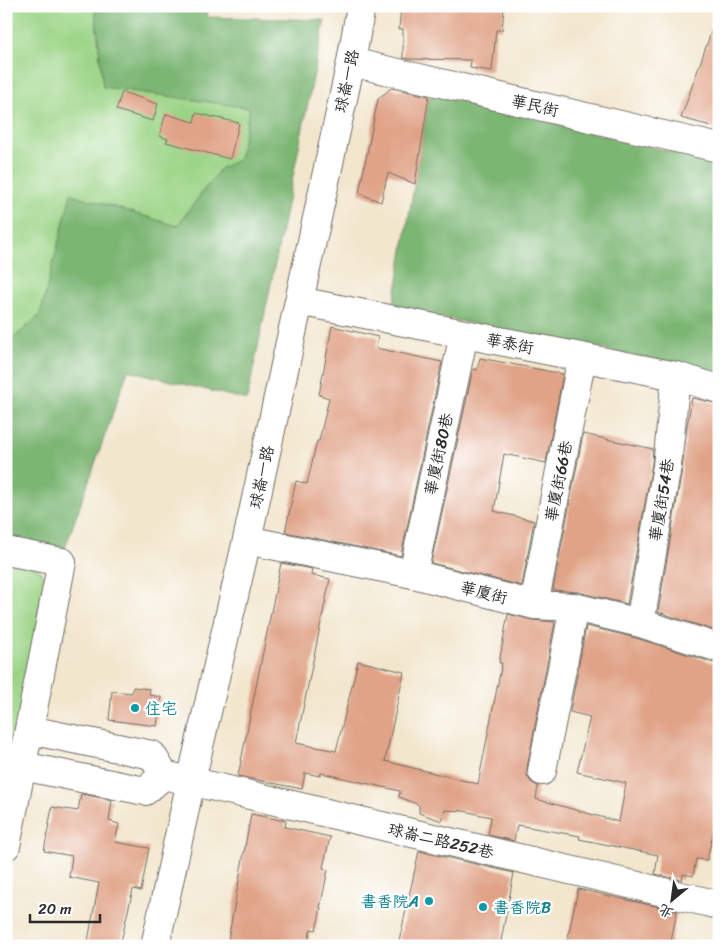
<svg xmlns="http://www.w3.org/2000/svg" width="725" height="952" font-family="Sriracha,'LXGW WenKai TC',sans-serif">
<style>
.green{fill:#9bd486;stroke:#638058}
.forest{fill:#7cb673;stroke:#54704f}
.building{fill:#e0a387}
.lines{fill:none;stroke-linecap:round;stroke-linejoin:round}
.minor-casing{stroke:#716c64;stroke-width:30}
.minor{stroke:#fff;stroke-width:28}
.culture-dot{fill:#0f9aa8;stroke:#fff;stroke-width:2}
.labels{text-anchor:middle;stroke-width:4.5;stroke-linejoin:round;paint-order:stroke}
.street-label{font-size:16px;fill:#2b2b2b;stroke:#fff}
.culture-label{font-size:16px;fill:#0d838f;stroke:#fff;text-anchor:start}
</style>
<rect width="100%" height="100%" fill="#fff"/>
<filter id="ink" filterUnits="userSpaceOnUse"><feTurbulence type="fractalNoise" baseFrequency=".02" numOctaves="2"/><feDisplacementMap in="SourceGraphic" scale="10" xChannelSelector="R" yChannelSelector="G"/><feConvolveMatrix kernelMatrix="1 2 1 2 8 2 1 2 1" color-interpolation-filters="sRGB"/></filter>
<filter id="wash" filterUnits="userSpaceOnUse"><feTurbulence type="fractalNoise" baseFrequency=".0096" numOctaves="4" result="noise"/><feDisplacementMap in="SourceGraphic" scale="20" xChannelSelector="R" yChannelSelector="G"/><feGaussianBlur stdDeviation="1.12" result="paint"/><feColorMatrix in="noise" values="0 0 0 0 0 0 0 0 0 0 0 0 0 0 0 0 0 1.4 0 .05"/><feComposite in="paint" operator="in"/></filter>
<g filter="url(#wash)">
<rect width="100%" height="100%" fill="#f2e6cd"/>
<path class="green" d="M 6,6 L 95,6 L 103,87 L 250,107 L 239,160 L 220,169 L 177,226 L 71,194 L 40,315 L 6,345 Z
M 6,561 L 37,568 L 51,585 L 6,794 Z"/>
<path class="forest" d="M 95,6 L 207,6 L 206,17 L 325,20 L 247,400 L 128,370 L 64,551 L 6,538 L 6,345 L 40,315 L 71,194 L 177,226 L 220,169 L 239,159 L 250,108 L 103,87 Z
M 430,94 L 719,163 L 719,372 L 393,308 Z"/>
<g id="blocks">
<path class="building" d="M 401,6 L 483,6 L 504,8 L 502,30 L 496,30 L 492,71 L 470,68 L 471,60 L 409,59 L 403,58 L 403,29 L 399,29 Z
M 716,18 L 719,19 L 719,128 L 681,118 Z
M 391,88 L 429,96 L 415,184 L 388,173 L 381,202 L 359,193 L 378,99 Z
M 122,92 L 158,104 L 153,121 L 116,110 Z
M 196,113 L 239,123 L 230,159 L 166,142 L 168,139 L 159,136 L 166,114 L 194,122 Z
M 332,326 L 378,337 L 376,348 L 442,362 L 401,556 L 285,532 L 296,481 L 307,484 L 317,441 L 319,441 L 329,398 L 319,395 Z
M 480,358 L 563,374 L 546,463 L 504,454 L 494,511 L 534,521 L 522,586 L 431,563 L 473,369 L 477,370 Z
M 692,398 L 719,404 L 719,632 L 658,612 L 682,469 L 687,426 Z
M 583,434 L 653,449 L 652,464 L 627,604 L 578,592 L 553,590 Z
M 281,563 L 312,569 L 311,575 L 330,579 L 296,743 L 336,751 L 358,661 L 404,672 L 385,761 L 478,784 L 502,663 L 499,663 L 508,614 L 532,620 L 555,622 L 527,768 L 527,776 L 531,782 L 538,786 L 536,799 L 619,822 L 626,783 L 577,772 L 590,717 L 570,712 L 586,626 L 636,638 L 714,663 L 719,663 L 719,807 L 707,860 L 696,859 L 693,876 L 683,874 L 682,880 L 655,874 L 658,855 L 579,839 L 580,836 L 517,825 L 514,841 L 488,835 L 491,817 L 464,811 L 445,810 L 442,821 L 419,813 L 419,805 L 399,797 L 400,791 L 321,773 L 320,776 L 305,773 L 302,789 L 238,776 Z
M 133,687 L 150,689 L 149,695 L 161,697 L 157,726 L 109,720 L 112,691 L 132,693 Z
M 81,794 L 112,800 L 109,821 L 119,824 L 115,842 L 149,848 L 141,891 L 133,889 L 120,946 L 87,946 L 99,883 L 69,877 L 72,856 L 44,851 L 52,807 L 78,811 Z
M 251,814 L 286,821 L 285,827 L 330,837 L 323,868 L 328,870 L 320,908 L 321,908 L 316,930 L 311,929 L 307,946 L 227,946 Z
M 419,851 L 514,873 L 500,946 L 398,946 Z
M 578,889 L 677,911 L 670,946 L 566,946 Z"/>
</g>
</g>
<g filter="url(#ink)">
<use href="#blocks" fill-opacity="0" stroke="#716c64" stroke-width="1"/>
<g class="lines">
<g class="minor-casing">
<path id="minor" d="M 351,62 L 719,148
M 299,301 L 676,376 L 719,389
M 247,540 L 413,574 L 534,605 L 574,607 L 640,623 L 719,648
M 6,551 L 62,562 L 6,846
M 413,574 L 464,334
M 534,605 L 582,357
M 640,623 L 667,466 L 676,376
M 22,766 L 145,791 L 164,775 L 152,755 L 29,730
M 542,771 L 574,607
M 164,775 L 719,905
M 155,946 L 191,781 L 247,540 L 351,62 L 361,6"/>
</g>
<use href="#minor" class="minor"/>
</g>
</g>
<g class="culture-dot">
<circle cx="135" cy="708" r="5"/>
<circle cx="429" cy="901" r="5"/>
<circle cx="483" cy="907" r="5"/>
</g>
<g class="labels">
<g class="street-label">
<text transform="translate(346 81) rotate(-78)" y="6">球崙一路</text>
<text transform="translate(535 105) rotate(13)" y="6">華民街</text>
<text transform="translate(510 343) rotate(11)" y="6">華泰街</text>
<text transform="translate(438 454) rotate(-78)" y="6">華廈街80巷</text>
<text transform="translate(261 477) rotate(-78)" y="6">球崙一路</text>
<text transform="translate(558 481) rotate(-79)" y="6">華廈街66巷</text>
<text transform="translate(661 500) rotate(-81)" y="6">華廈街54巷</text>
<text transform="translate(484 592) rotate(14)" y="6">華廈街</text>
<text transform="translate(441 840) rotate(13)" y="6">球崙二路252巷</text>
</g>
<g class="culture-label">
<text x="145" y="714">住宅</text>
<text x="419" y="907" text-anchor="end">書香院A</text>
<text x="493" y="913">書香院B</text>
</g>
</g>
<rect width="725" height="952" fill="none" stroke="#fff" stroke-width="25"/>
<g transform="translate(672 900) rotate(209)" stroke="#ffffff" stroke-width="4" paint-order="stroke">
<path d="M0-4L9 19L0 12L-9 19Z" fill="#2b2b2b"/>
<text y="-8" font-size="14" font-weight="bold" text-anchor="middle" fill="#2b2b2b">北</text>
</g>
<path d="M30 914v8h70v-8" fill="none" stroke="#2b2b2b" stroke-width="2.5"/>
<text x="38" y="914" font-size="15" fill="#2b2b2b" stroke="#ffffff" stroke-width="4" paint-order="stroke">20 m</text>
</svg>
